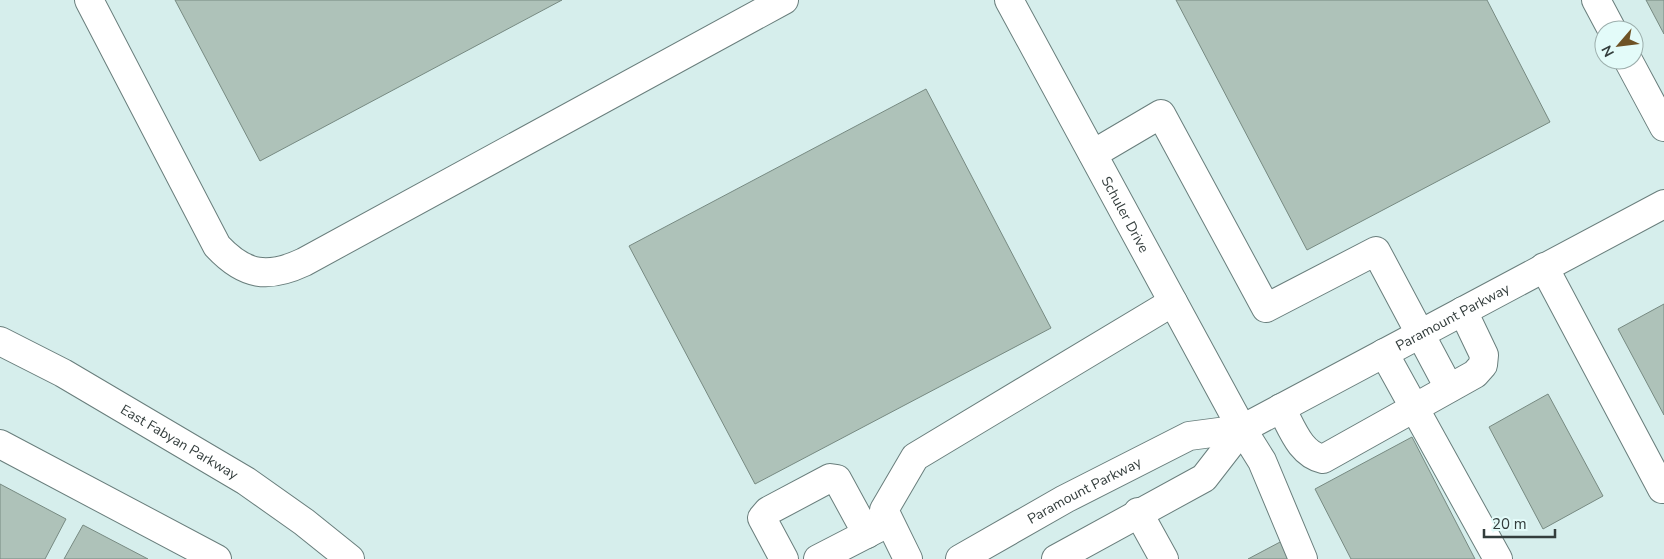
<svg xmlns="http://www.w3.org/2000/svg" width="1664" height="559" viewBox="0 0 1664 559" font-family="'Nunito Sans',sans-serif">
  <rect width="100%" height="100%" fill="#d6eeec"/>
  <path fill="#aec2b9" stroke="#778a82" d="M175 0H562L260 161Z
    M1176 0H1487L1550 122 1307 250Z
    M1646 0H1664V34Z
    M926 89 1051 328 755 484 629 246Z
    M1664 304V415L1618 329Z
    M1548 394 1603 496 1543 529 1489 427Z
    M1412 437 1475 559H1351L1315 489Z
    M0 484 66 519 45 559H0Z
    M83 525 148 559H64Z
    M1282 541 1291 559H1248Z"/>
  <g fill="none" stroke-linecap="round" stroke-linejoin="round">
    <g stroke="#697e7c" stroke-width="30">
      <g id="minor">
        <path d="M89 0 217 246C245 276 268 279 304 262L784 0"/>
        <path id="s1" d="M1009 0 1242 429 1262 461 1303 559"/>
        <path d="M1596 0 1612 30"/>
        <path d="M1628 60 1664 127"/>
        <path d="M1093 154 1161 114 1266 308 1376 251 1449 388"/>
        <path d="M1544 267 1662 489"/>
        <path d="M1384 353 1498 559"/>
        <path d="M1281 408C1292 428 1300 454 1323 459L1475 374 1483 365 1484 355 1463 311"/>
        <path d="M0 444 217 559"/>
        <path d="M1138 512 1164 559"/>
        <path d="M784 559 762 518 768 511 830 478 837 479 867 534"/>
        <path d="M818 559 882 526"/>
        <path d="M908 559 884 510 915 457 1173 302"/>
        <path id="s2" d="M960 559 1065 499 1189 436 1242 429 1664 204"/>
        <path d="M1056 559 1204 478 1242 429"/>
      </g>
    </g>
    <g stroke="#697e7c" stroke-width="30">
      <g id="major">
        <path id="s3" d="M0 341 63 373 246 481 304 522 350 559"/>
      </g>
    </g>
    <use href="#minor" stroke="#fff" stroke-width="28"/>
    <use href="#major" stroke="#fff" stroke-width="28"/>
  </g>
  <g text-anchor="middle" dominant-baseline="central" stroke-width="4" stroke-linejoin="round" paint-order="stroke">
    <g font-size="14" fill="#333d3c" stroke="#e3fbf9">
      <text stroke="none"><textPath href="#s1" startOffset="244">Schuler Drive</textPath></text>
      <text stroke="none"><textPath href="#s2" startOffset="552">Paramount Parkway</textPath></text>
      <text stroke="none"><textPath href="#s3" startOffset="206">East Fabyan Parkway</textPath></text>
      <text stroke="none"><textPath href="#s2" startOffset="142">Paramount Parkway</textPath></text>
    </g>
  </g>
  <g transform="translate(1619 45) rotate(242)"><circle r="24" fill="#e3fbf9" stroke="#9dafad"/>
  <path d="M0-4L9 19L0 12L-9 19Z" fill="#6e5225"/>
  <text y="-8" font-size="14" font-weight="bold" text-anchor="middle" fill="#333d3c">N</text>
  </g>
  <path d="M1484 529v8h71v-8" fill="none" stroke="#333d3c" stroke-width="2.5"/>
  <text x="1492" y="529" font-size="15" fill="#333d3c" stroke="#e3fbf9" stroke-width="4" paint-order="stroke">20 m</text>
</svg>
